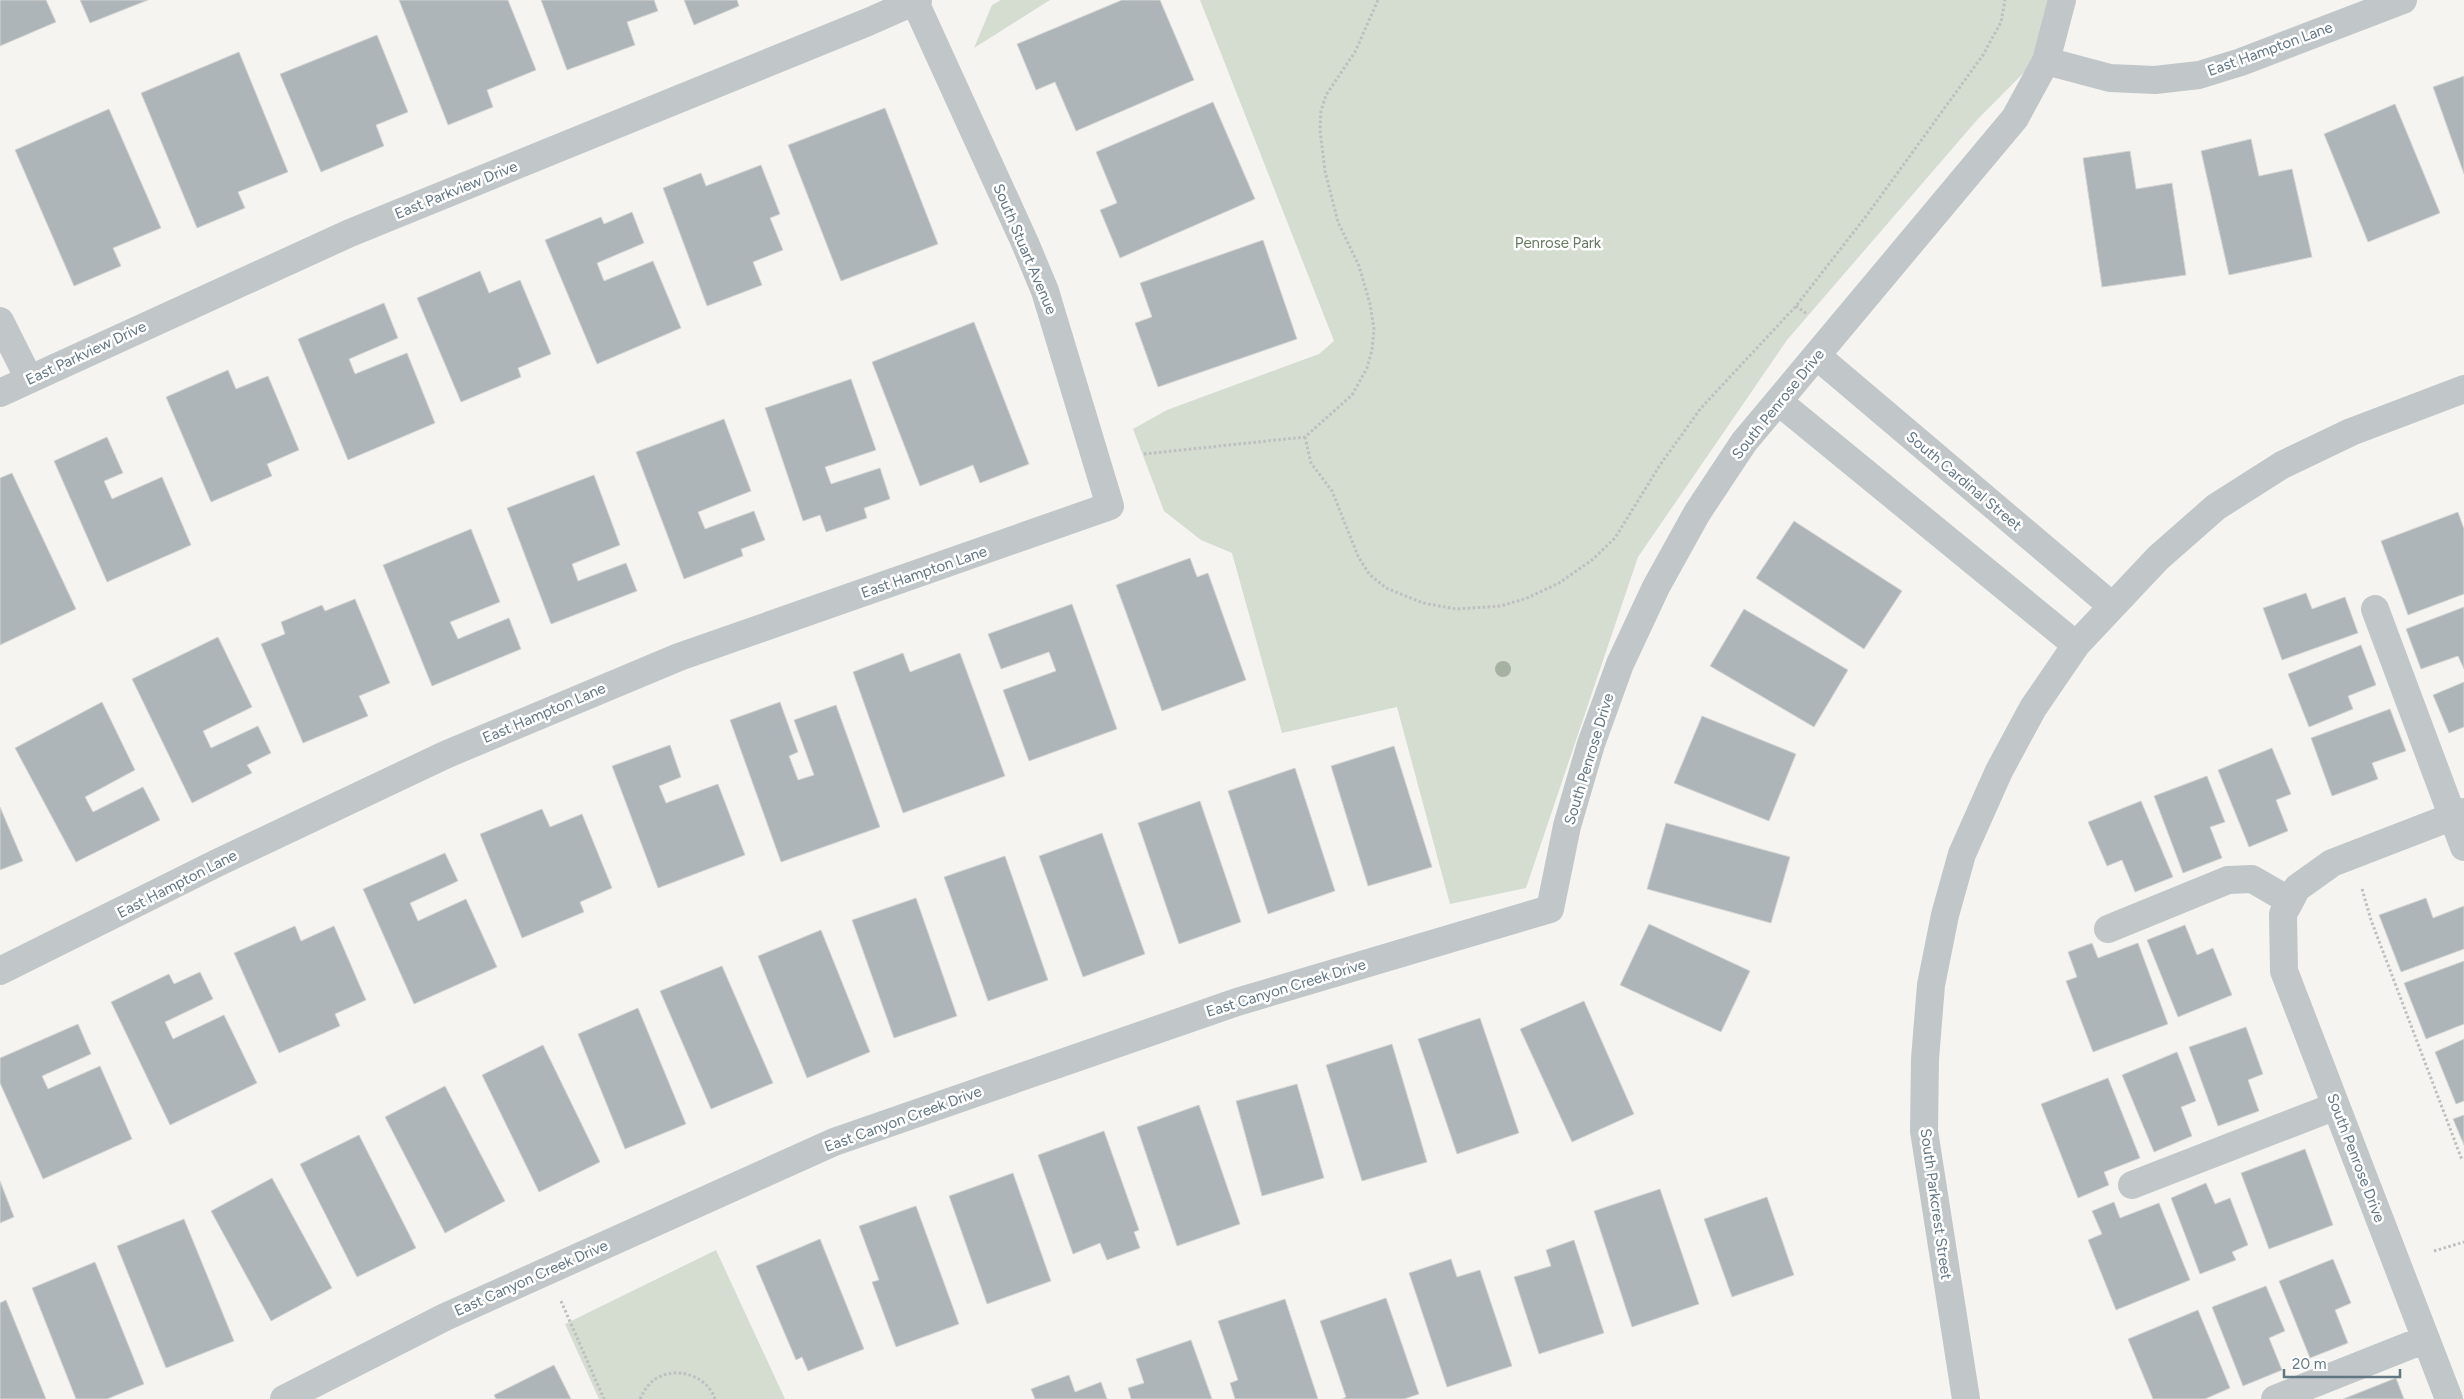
<svg xmlns="http://www.w3.org/2000/svg" width="2464" height="1399" viewBox="0 0 2464 1399" font-family="Figtree,sans-serif">
  <rect width="100%" height="100%" fill="#f5f4f0"/>
  <path fill="#d5dcd0" d="M1001 0H1050L974 48 992 5Z
    M1200 0H2048L2052 44 1977 120 1787 340 1638 557 1526 888 1450 904 1397 707 1282 733 1232 553 1201 540 1164 511 1133 429 1167 410 1319 354 1334 341Z
    M716 1250 785 1399H599L565 1324Z"/>
  <path fill="#adb5b9" stroke="#d5d5d3" d="M0 0H46L56 22 0 46Z
    M80 0H148L90 23Z
    M399 0H508L536 70 487 90 493 107 448 125Z
    M541 0H654L658 11 627 22 635 45 567 70Z
    M684 0H737L739 6 694 25Z
    M1122 0H1160L1194 80 1076 131 1055 82 1036 90 1017 44Z
    M377 35 408 112 376 125 384 146 321 172 280 74Z
    M239 52 288 172 238 192 245 208 197 228 141 93Z
    M2464 76V174L2433 87Z
    M1213 102 1255 199 1120 258 1100 210 1117 203 1096 152Z
    M2395 104 2440 213 2368 242 2324 134Z
    M885 108 938 244 841 281 788 145Z
    M109 109 161 228 113 248 121 266 74 286 15 150Z
    M2251 139 2259 176 2292 169 2312 257 2229 275 2201 151Z
    M2130 151 2136 189 2172 183 2186 275 2102 287 2083 158Z
    M761 165 780 214 770 218 783 250 753 262 762 285 707 306 663 188 701 173 706 186Z
    M632 212 644 243 597 263 604 281 653 261 681 328 597 364 545 240 601 217 604 224Z
    M1263 240 1297 339 1158 387 1135 323 1152 317 1140 283Z
    M480 271 489 293 520 280 551 354 518 368 521 377 461 402 417 298Z
    M384 303 398 338 349 359 355 374 407 353 435 423 348 460 298 339Z
    M974 322 1029 464 980 483 973 465 920 486 872 362Z
    M228 370 236 389 268 376 299 450 267 464 272 476 211 502 166 397Z
    M851 379 876 450 825 467 831 484 880 468 890 499 864 508 867 518 826 532 820 515 803 521 765 408Z
    M724 419 751 491 698 512 705 529 754 511 765 540 741 549 743 556 684 579 636 452Z
    M107 437 123 473 104 481 112 499 162 477 191 545 107 582 54 461Z
    M12 473 76 609 0 645V478Z
    M594 475 620 545 572 564 578 581 626 563 637 591 551 624 507 508Z
    M2458 512 2464 529V594L2408 615 2381 541Z
    M1794 521 1902 591 1864 649 1756 578Z
    M471 529 500 602 450 622 458 639 509 618 521 649 432 686 383 565Z
    M1190 558 1197 577 1208 573 1246 680 1162 711 1116 585Z
    M2306 593 2312 609 2345 597 2358 633 2282 660 2263 608Z
    M355 599 390 683 359 696 368 716 303 743 261 644 285 634 281 622 322 605 325 611Z
    M1072 604 1117 729 1029 761 1003 690 1056 671 1049 652 1001 669 988 634Z
    M2464 607V669L2458 656 2421 669 2406 629Z
    M1744 609 1848 670 1814 727 1710 666Z
    M218 637 252 707 203 731 211 748 258 726 271 753 247 765 252 773 192 803 132 679Z
    M2361 645 2376 685 2348 696 2353 709 2309 727 2288 674Z
    M903 653 910 672 960 653 1005 776 903 813 853 672Z
    M2464 682V727L2449 733 2433 695Z
    M102 702 135 770 85 797 93 812 143 787 160 820 76 862 15 748Z
    M780 702 798 752 789 756 798 780 814 775 794 720 836 705 880 827 781 862 730 720Z
    M2390 709 2406 751 2372 763 2378 779 2332 796 2311 738Z
    M1702 716 1796 754 1769 821 1674 783Z
    M670 745 681 777 659 786 666 803 718 784 745 855 658 888 612 766Z
    M1394 746 1432 867 1368 886 1331 766Z
    M2272 748 2291 794 2276 800 2288 831 2249 847 2218 770Z
    M1295 768 1335 891 1268 914 1228 791Z
    M2207 776 2225 822 2210 827 2222 858 2183 873 2154 796Z
    M1200 801 1241 922 1179 944 1138 823Z
    M2141 801 2173 877 2135 892 2122 860 2107 866 2088 822Z
    M0 807 23 861 0 870Z
    M542 809 550 827 582 814 612 888 580 902 584 912 522 938 480 834Z
    M1666 823 1790 857 1771 923 1647 889Z
    M1102 833 1145 954 1083 977 1039 856Z
    M445 853 458 881 410 903 418 921 466 899 497 967 414 1004 363 889Z
    M1005 856 1048 980 988 1001 944 877Z
    M916 898 957 1016 894 1038 852 920Z
    M2426 898 2433 918 2464 906V949L2401 972 2379 915Z
    M1649 924 1750 971 1721 1032 1620 985Z
    M2185 925 2197 955 2213 948 2232 995 2178 1017 2147 940Z
    M295 926 301 941 334 926 366 1000 335 1014 340 1026 279 1053 234 953Z
    M821 930 870 1052 807 1078 758 956Z
    M2092 943 2098 958 2138 943 2168 1024 2093 1052 2066 981 2077 977 2068 952Z
    M2464 961V1024L2426 1039 2404 983Z
    M722 966 773 1083 711 1109 660 991Z
    M200 972 213 999 165 1022 173 1039 224 1015 257 1083 170 1125 111 1002 169 974 174 984Z
    M1584 1001 1634 1114 1572 1142 1520 1029Z
    M638 1008 686 1124 625 1149 578 1034Z
    M1480 1018 1519 1133 1457 1154 1418 1039Z
    M78 1024 91 1054 42 1076 48 1089 100 1066 132 1139 43 1179 0 1083V1058Z
    M2246 1027 2263 1074 2248 1080 2259 1111 2218 1126 2189 1047Z
    M2464 1039V1101L2456 1104 2435 1052Z
    M1392 1044 1427 1162 1362 1181 1326 1065Z
    M543 1045 600 1162 539 1192 482 1075Z
    M2177 1052 2196 1101 2181 1107 2192 1136 2154 1152 2122 1075Z
    M2108 1078 2140 1158 2104 1172 2109 1185 2078 1198 2041 1104Z
    M1297 1084 1324 1178 1262 1196 1236 1101Z
    M445 1086 505 1201 445 1233 385 1117Z
    M1199 1105 1240 1224 1177 1246 1137 1127Z
    M2464 1115V1145L2453 1119Z
    M1104 1131 1139 1230 1134 1232 1140 1248 1107 1260 1100 1243 1073 1254 1038 1155Z
    M359 1135 416 1248 357 1277 300 1164Z
    M2305 1149 2333 1225 2269 1249 2241 1173Z
    M1013 1173 1051 1281 987 1304 949 1196Z
    M272 1178 332 1288 271 1321 211 1211Z
    M0 1181 14 1217 0 1223Z
    M2206 1183 2215 1204 2230 1198 2248 1245 2232 1252 2236 1260 2200 1274 2171 1198Z
    M1660 1189 1699 1304 1632 1327 1594 1211Z
    M1767 1197 1794 1275 1732 1297 1704 1219Z
    M2114 1202 2120 1218 2159 1203 2190 1280 2116 1310 2088 1240 2102 1234 2092 1211Z
    M916 1206 959 1324 896 1347 872 1282 879 1280 859 1226Z
    M184 1219 234 1341 166 1368 117 1246Z
    M820 1239 864 1349 808 1371 802 1357 796 1360 756 1266Z
    M1574 1240 1604 1333 1539 1354 1514 1277 1551 1266 1546 1250Z
    M1451 1259 1457 1277 1480 1270 1512 1366 1447 1387 1409 1273Z
    M2333 1259 2351 1303 2335 1310 2348 1343 2310 1358 2279 1281Z
    M95 1262 144 1384 107 1399H76L32 1288Z
    M2266 1286 2285 1331 2269 1338 2282 1370 2243 1386 2212 1307Z
    M1386 1298 1419 1394 1404 1399H1342L1346 1397 1320 1321Z
    M1285 1299 1318 1399H1235L1230 1383 1238 1380 1218 1321Z
    M6 1300 46 1399H0V1303Z
    M2198 1310 2230 1388 2205 1399H2153L2128 1339Z
    M1191 1340 1212 1399H1131L1128 1388 1144 1383 1136 1359Z
    M554 1365 571 1399H496L494 1395Z
    M1069 1375 1075 1392 1101 1382 1107 1399H1035L1031 1389Z
    M2396 1378 2404 1399H2343Z"/>
  <g fill="none" stroke-linecap="round" stroke-linejoin="round">
    <path stroke="#bdbfc1" stroke-width="3" stroke-dasharray="2.5 2.5" stroke-linecap="butt" d="M1796 306 1807 314
      M1305 437 1311 463 1332 491 1358 556 1369 574 1386 588 1423 603 1456 609 1501 606 1527 598 1559 583 1592 560 1615 538 1660 465 1701 408 1796 306 1867 215 1983 55 2001 22 2005 0
      M1144 454 1305 437 1352 395 1367 368 1372 350 1374 329 1370 304 1359 266 1338 222 1325 171 1320 130 1321 111 1326 95 1355 52 1378 0
      M2362 889 2371 920 2462 1160
      M2434 1251 2464 1242
      M561 1301 604 1399
      M640 1399C644 1391 648 1383 657 1378 678 1366 707 1376 715 1399"/>
    <path stroke="#c1c6c8" stroke-width="28" d="M2046 61 2110 78 2155 80 2199 75 2241 62 2403 0
      M0 321 29 379
      M1817 356 2112 606
      M0 393 350 233 868 22 918 0
      M1779 402 2076 645
      M2375 609 2464 847
      M2108 929 2228 880 2252 879 2290 901
      M0 971 217 863 445 755 679 657 1110 506 1045 291 1025 243 915 2
      M2132 1185 2336 1106
      M284 1399 445 1317 834 1142 1237 1002 1550 909 1567 826 1591 744 1620 664 1656 587 1697 513 1744 442 2015 118 2046 61 2062 0
      M1966 1399 1924 1131 1925 1059 1931 985 1945 915 1962 854 1999 771 2033 708 2076 645 2158 558 2216 507 2282 465 2351 432 2464 389
      M2275 1399 2426 1339
      M2449 1399 2284 971 2283 914 2297 888 2332 863 2464 812"/>
  </g>
  <circle fill="#a7b1a1" cx="1503" cy="669" r="8"/>
  <g text-anchor="middle" dominant-baseline="central" stroke-width="5" stroke-linejoin="round" paint-order="stroke">
    <g font-size="15" fill="#617683" stroke="#fff">
      <text transform="translate(2270 49) rotate(-20)">East Hampton Lane</text>
      <text transform="translate(456 190) rotate(-22)">East Parkview Drive</text>
      <text transform="translate(1025 249) rotate(67)">South Stuart Avenue</text>
      <text transform="translate(86 353) rotate(-25)">East Parkview Drive</text>
      <text transform="translate(1778 404) rotate(-51)">South Penrose Drive</text>
      <text transform="translate(1964 481) rotate(40)">South Cardinal Street</text>
      <text transform="translate(924 572) rotate(-19)">East Hampton Lane</text>
      <text transform="translate(544 713) rotate(-23)">East Hampton Lane</text>
      <text transform="translate(1589 759) rotate(-73)">South Penrose Drive</text>
      <text transform="translate(177 884) rotate(-27)">East Hampton Lane</text>
      <text transform="translate(1286 988) rotate(-17)">East Canyon Creek Drive</text>
      <text transform="translate(903 1119) rotate(-20)">East Canyon Creek Drive</text>
      <text transform="translate(2356 1158) rotate(69)">South Penrose Drive</text>
      <text transform="translate(1936 1204) rotate(82)">South Parkcrest Street</text>
      <text transform="translate(531 1278) rotate(-24)">East Canyon Creek Drive</text>
    </g>
    <g font-size="15" fill="#677a60" stroke="#fff">
      <text x="1558" y="243">Penrose Park</text>
    </g>
  </g>
  <path d="M2284 1369v8h116v-8" fill="none" stroke="#617683" stroke-width="2.5"/>
  <text x="2292" y="1369" font-size="15" fill="#617683" stroke="#ffffff" stroke-width="4" paint-order="stroke">20 m</text>
</svg>
